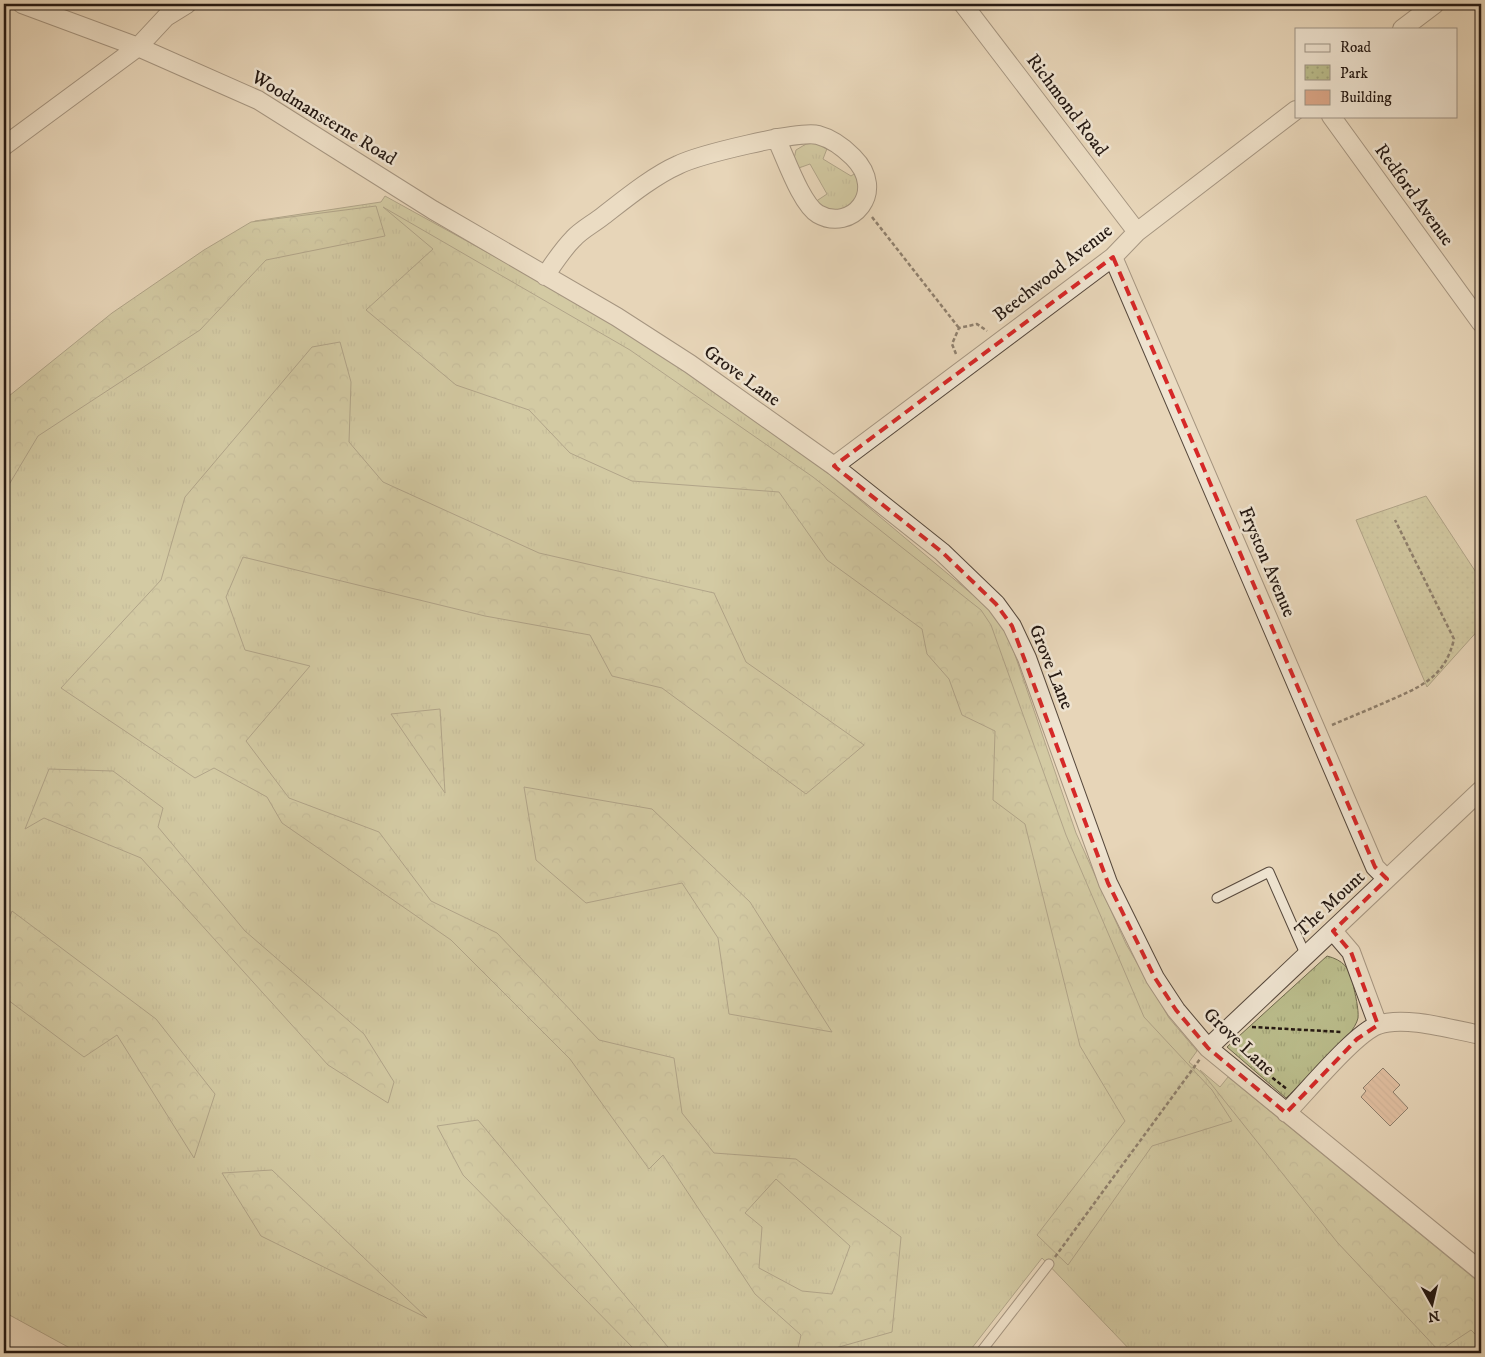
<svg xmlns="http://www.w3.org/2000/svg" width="1485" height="1357" viewBox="0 0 1485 1357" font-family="'IM FELL DW Pica',serif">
  <defs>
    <pattern id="grass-tufts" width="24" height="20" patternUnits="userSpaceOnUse" patternTransform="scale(1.25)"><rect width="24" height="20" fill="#babc8b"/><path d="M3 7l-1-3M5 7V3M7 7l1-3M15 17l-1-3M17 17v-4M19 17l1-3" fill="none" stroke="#a0a177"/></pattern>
    <pattern id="forest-crowns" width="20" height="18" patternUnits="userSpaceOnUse" patternTransform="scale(1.25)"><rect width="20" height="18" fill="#babc8b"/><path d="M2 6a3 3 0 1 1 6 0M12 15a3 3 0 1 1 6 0" fill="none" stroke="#a0a177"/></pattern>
    <pattern id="park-dots" width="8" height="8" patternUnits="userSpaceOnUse" patternTransform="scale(1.25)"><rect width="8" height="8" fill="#babc8b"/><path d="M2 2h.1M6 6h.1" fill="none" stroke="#a0a177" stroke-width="1.8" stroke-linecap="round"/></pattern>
    <pattern id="building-back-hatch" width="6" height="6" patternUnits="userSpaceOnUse" patternTransform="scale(1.25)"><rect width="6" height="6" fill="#dba788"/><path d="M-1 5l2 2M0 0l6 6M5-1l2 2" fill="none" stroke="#bc8f74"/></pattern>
  </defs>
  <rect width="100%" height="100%" fill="#e7d5b8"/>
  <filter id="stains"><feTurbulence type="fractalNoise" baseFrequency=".004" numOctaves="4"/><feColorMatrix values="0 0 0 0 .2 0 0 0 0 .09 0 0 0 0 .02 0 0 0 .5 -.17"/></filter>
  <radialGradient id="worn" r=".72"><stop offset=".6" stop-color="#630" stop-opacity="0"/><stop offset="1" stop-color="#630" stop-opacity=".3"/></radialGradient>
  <path fill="url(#grass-tufts)" stroke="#706a4f" d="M819 142 828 146 823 159 851 176 857 172C869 204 842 221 815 202L827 194 810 164 796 169 793 163 796 150 806 144Z
    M385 196 641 337 829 474 998 616 1014 652 1076 833 1126 944 1169 1018 1197 1051 1189 1062 1481 1315V1353H1133L1042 1258 968 1353H79L4 1312V404L140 296 255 221 381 202Z
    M1327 956C1343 960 1350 968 1353 984 1355 994 1359 1009 1358 1018 1354 1038 1302 1082 1286 1098L1227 1047Z"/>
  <path fill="url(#forest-crowns)" stroke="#706a4f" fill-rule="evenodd" d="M376 206 385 236 266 260 200 330 38 436 4 493V400L112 313 204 250 251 222Z
    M383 207 630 350 813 477 981 610 991 625 1066 835 1144 1017 1212 1090 1232 1121 1152 1146 1068 1265 1037 1235 1125 1121 1080 1046 1025 824 993 800 995 731 962 715 949 679 927 654 922 629 827 560 779 492 632 481 570 453 529 410 456 385 366 310 433 249Z
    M340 342 351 382 349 442 383 482 539 553 714 593 746 662 864 745 806 794 662 688 612 676 590 635 485 616 243 557 226 597 245 650 310 666 246 741 289 798 379 832 431 901 497 933 599 1040 674 1058 682 1113 714 1153 796 1159 901 1237 892 1332 825 1351 824 1353H797L801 1335 755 1294 663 1155 649 1169 570 1059 451 940 282 823 267 797 214 768 195 778 61 688 161 580 185 497 312 347ZM776 1179 850 1246 832 1294 802 1291 759 1268 762 1227 745 1213Z
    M440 709 445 793 391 714Z
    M49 769 113 771 163 808 158 827 245 931 364 1034 394 1082 388 1103 328 1065 141 858 44 818 25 829Z
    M524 787 652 809 750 902 832 1032 729 1014 718 938 682 883 586 903 536 860Z
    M12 911 156 1019 215 1094 194 1158 117 1035 84 1057 4 997V934Z
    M1200 1070 1220 1087 1228 1077 1481 1284V1340L1471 1330 1439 1351 1337 1242Z
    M478 1120 673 1353H638L463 1175 437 1126Z
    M272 1170 427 1318 261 1236 222 1173Z"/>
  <path fill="url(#park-dots)" stroke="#706a4f" d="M1426 496 1481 580V627L1427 687 1356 520Z"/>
  <path fill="url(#building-back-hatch)" stroke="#251913" d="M1383 1068 1400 1085 1393 1092 1408 1108 1390 1126 1361 1097 1366 1091 1363 1088Z"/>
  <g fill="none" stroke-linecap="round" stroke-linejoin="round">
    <g stroke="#56483c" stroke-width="11">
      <path id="lane" d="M1217 898 1269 872 1306 956
        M980 1353 1049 1264"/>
    </g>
    <g stroke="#56483c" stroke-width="20">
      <path id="street" d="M22 4 138 47 258 100 433 210 617 317 690 364 834 466 942 552 996 604 1012 626 1027 658 1108 883 1155 978 1176 1010 1208 1048 1481 1271
        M963 4 1137 232
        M1402 29 1435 4
        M1331 116 1481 323
        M4 146 138 47 166 17 187 4
        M1113 257 1375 867 1387 879
        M545 276C554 263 562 250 573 239 581 230 593 224 603 216 625 199 653 176 678 165 698 155 799 130 818 135 833 139 843 147 853 157 888 192 851 233 818 214 801 204 785 156 776 138
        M834 466 1113 257 1137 232 1296 110
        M1333 931 1351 952 1378 1025
        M1208 1048 1481 790
        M1286 1113C1306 1093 1355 1033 1378 1025 1404 1015 1454 1030 1481 1035"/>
    </g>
    <path stroke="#251913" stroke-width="2.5" stroke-dasharray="4 2.5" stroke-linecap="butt" d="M872 217 959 328
      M956 354 952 344 959 328 977 324 987 331
      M1332 725C1350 717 1368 710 1386 702 1420 687 1445 678 1454 639L1395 520
      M1252 1027 1342 1032
      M1262 1070 1287 1089
      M1055 1257 1200 1059"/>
    <use href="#lane" stroke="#efe4d1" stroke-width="9"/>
    <use href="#street" stroke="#efe4d1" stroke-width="18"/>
  </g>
  <path d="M0 0H1485V1357H0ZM1113 257 1375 867 1387 879 1333 931 1351 952 1378 1025 1357 1039 1286 1113 1208 1048 1176 1010 1155 978 1108 883 1012 626 996 604 942 552 834 466Z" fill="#e7d5b8" fill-opacity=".55" fill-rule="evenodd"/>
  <path fill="none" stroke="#d62828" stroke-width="4" stroke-dasharray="10 6" stroke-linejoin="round" d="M1113 257 1375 867 1387 879 1333 931 1351 952 1378 1025 1357 1039 1286 1113 1208 1048 1176 1010 1155 978 1108 883 1012 626 996 604 942 552 834 466Z"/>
  <g text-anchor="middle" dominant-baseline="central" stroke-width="5" stroke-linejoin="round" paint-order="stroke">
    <g font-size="19" fill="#251913" stroke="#efe4d1">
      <text transform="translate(1067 105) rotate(53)">Richmond Road</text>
      <text transform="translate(324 118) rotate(31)">Woodmansterne Road</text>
      <text transform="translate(1414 195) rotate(54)">Redford Avenue</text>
      <text transform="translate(1053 273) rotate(-38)">Beechwood Avenue</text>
      <text transform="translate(742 376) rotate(36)">Grove Lane</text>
      <text transform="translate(1267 562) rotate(67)">Fryston Avenue</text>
      <text transform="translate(1051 667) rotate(68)">Grove Lane</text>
      <text transform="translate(1330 904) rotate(-43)">The Mount</text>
      <text transform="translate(1239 1042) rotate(43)">Grove Lane</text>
    </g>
  </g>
  <rect width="1485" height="1357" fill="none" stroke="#e7d5b8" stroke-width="20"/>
  <rect x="5" y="5" width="1475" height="1347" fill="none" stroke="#251913" stroke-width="2.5"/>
  <rect x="10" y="10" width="1465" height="1337" fill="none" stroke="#251913"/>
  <rect x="1295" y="28" width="162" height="90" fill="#efe4d1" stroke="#9e9385"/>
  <rect x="1305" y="44" width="25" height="8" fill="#efe4d1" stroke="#9e9385"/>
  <text x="1340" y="52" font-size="15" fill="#251913">Road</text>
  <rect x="1305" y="65" width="25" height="15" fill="url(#park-dots)" stroke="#9e9385"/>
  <text x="1340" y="78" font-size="15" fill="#251913">Park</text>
  <rect x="1305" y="90" width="25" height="15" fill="#dba788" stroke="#9e9385"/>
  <text x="1340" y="102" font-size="15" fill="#251913">Building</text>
  <g transform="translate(1432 1304) rotate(172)" stroke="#efe4d1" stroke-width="4" paint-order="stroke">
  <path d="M0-4L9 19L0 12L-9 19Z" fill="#251913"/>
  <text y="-8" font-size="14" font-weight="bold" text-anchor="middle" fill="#251913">N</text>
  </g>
  <rect width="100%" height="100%" filter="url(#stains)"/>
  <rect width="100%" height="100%" fill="url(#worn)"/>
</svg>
